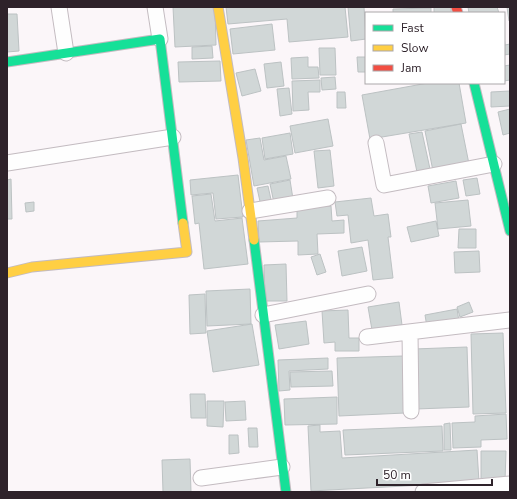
<svg xmlns="http://www.w3.org/2000/svg" width="517" height="499" viewBox="0 0 517 499" font-family="'Nunito Sans',sans-serif">
  <rect width="100%" height="100%" fill="#fbf6f9"/>
  <path fill="#d1d7d7" stroke="#bcc2c3" d="M173 7H215L216 45 175 47Z
    M226 7H345L348 37 289 42 287 19 228 24Z
    M348 7H364L366 39 351 41Z
    M434 7H451V13H434Z
    M468 7H497L499 13H469Z
    M507 7H510V21H509Z
    M431 8V13H393V9Z
    M7 14H17L19 51 7 52Z
    M272 24 275 50 233 54 230 29Z
    M504 36 505 45 510 44V54L504 55Z
    M212 46 213 58 192 59V47Z
    M319 48H335L336 75H320Z
    M308 57V67H318L319 78 292 79 291 58Z
    M357 57H366V72H358Z
    M220 61 221 81 179 82 178 62Z
    M281 62 284 86 267 88 264 64Z
    M510 65V80L504 81V66Z
    M255 69 261 91 242 96 236 73Z
    M335 77 336 89 322 90 321 78Z
    M320 80V92H308L309 110 293 111 292 81Z
    M428 83H459L466 123 370 139 362 95Z
    M289 88 292 114 280 116 277 89Z
    M510 91V106L491 107V92Z
    M337 92H345L346 108H337Z
    M510 109V133L503 135 498 112Z
    M328 119 333 146 295 153 290 126Z
    M461 124 469 164 433 171 425 131Z
    M422 132 430 169 417 172 409 134Z
    M290 133 293 154 265 159 262 138Z
    M260 138 264 160 286 156 291 179 254 186 246 140Z
    M330 150 334 186 318 188 314 151Z
    M238 175 243 217 216 219 213 193 191 195 190 180Z
    M477 178 480 194 466 196 463 180Z
    M11 179 12 219H7V180Z
    M290 180 293 199 274 203 270 184Z
    M456 181 459 198 431 203 428 186Z
    M268 186 272 204 261 206 257 188Z
    M211 194 215 221 242 218 248 264 204 269 199 223 195 224 192 196Z
    M371 198 374 216 388 214 391 237H388L393 278 373 280 368 240 351 243 348 215 337 216 335 202Z
    M468 200 471 226 438 229 435 203Z
    M34 202V211L26 212 25 203Z
    M331 206 332 221 344 220V233L317 234 318 254 298 255V241L259 242 258 221 297 218V207Z
    M436 221 439 236 411 242 407 227Z
    M459 229H476V248H458Z
    M362 247 367 271 342 276 338 251Z
    M479 251 480 272 455 273 454 252Z
    M320 254 326 272 317 275 311 257Z
    M286 264 287 301H265L264 265Z
    M250 289 251 324 207 326 206 291Z
    M205 294 206 333 190 334 189 295Z
    M399 302 402 325 372 330 368 307Z
    M469 302 473 312 460 317 457 307Z
    M457 309 459 321 427 327 425 315Z
    M348 310 349 338H359V351H335V342L324 343 322 311Z
    M306 321 309 344 279 349 275 325Z
    M252 324 259 365 213 372 207 331Z
    M503 333 506 413 473 414 471 334Z
    M467 347 469 407 416 409 414 349Z
    M403 356 405 413 339 416 337 358Z
    M328 358V369L289 371 290 390 279 391 278 360Z
    M332 371 333 386 291 387 290 372Z
    M190 394H205L206 418H191Z
    M337 397V424L285 425 284 399Z
    M207 401H224L223 427 207 426Z
    M245 401 246 420 226 421 225 402Z
    M506 414 507 439 481 440V447L453 448 452 423 475 422V416Z
    M450 423 451 450H444V424Z
    M320 425V432L340 431 342 458 477 450 479 482 311 491 308 426Z
    M442 426 443 451 345 455 343 430Z
    M248 428H257L258 447H249Z
    M229 435H238L239 453 229 454Z
    M481 451H506L505 481 481 480Z
    M190 459 191 492H163L162 460Z"/>
  <g fill="none" stroke-linecap="round" stroke-linejoin="round">
    <g stroke="#c3bbc0" stroke-width="17">
      <path id="street" d="M59 7 66 53
        M155 7 160 39
        M376 143 384 185 494 164
        M7 163 173 137
        M250 211 328 198
        M263 315 368 294
        M410 332 411 411
        M367 337 510 320
        M201 478 282 467
        M423 492 510 484"/>
    </g>
    <g stroke="#c3bbc0" stroke-width="11">
      <path id="fast" d="M7 62 160 39 183 223
        M474 83 510 231
        M254 240 286 492"/>
    </g>
    <g stroke="#c3bbc0" stroke-width="11">
      <path id="slow" d="M218 7 243 158 254 240
        M7 273 32 267 187 252 183 223"/>
    </g>
    <g stroke="#c3bbc0" stroke-width="11">
      <path id="jam" d="M456 7 458 13"/>
    </g>
    <use href="#street" stroke="#fefefe" stroke-width="15"/>
    <use href="#fast" stroke="#16e098" stroke-width="9"/>
    <use href="#slow" stroke="#ffcf43" stroke-width="9"/>
    <use href="#jam" stroke="#f24e42" stroke-width="9"/>
  </g>
  <rect width="517" height="499" fill="none" stroke="#2e222a" stroke-width="16"/>
  <rect x="365" y="12" width="140" height="72" fill="#ffffff" stroke="#aba7aa"/>
  <rect x="373" y="25" width="20" height="6" fill="#16e098" stroke="#aba7aa"/>
  <text x="401" y="32" font-size="12" fill="#2e222a">Fast</text>
  <rect x="373" y="45" width="20" height="6" fill="#ffcf43" stroke="#aba7aa"/>
  <text x="401" y="52" font-size="12" fill="#2e222a">Slow</text>
  <rect x="373" y="65" width="20" height="6" fill="#f24e42" stroke="#aba7aa"/>
  <text x="401" y="72" font-size="12" fill="#2e222a">Jam</text>
  <path d="M377 479v6h115v-6" fill="none" stroke="#2e222a" stroke-width="2"/>
  <text x="383" y="479" font-size="12" fill="#2e222a" stroke="#ffffff" stroke-width="3" paint-order="stroke">50 m</text>
</svg>
